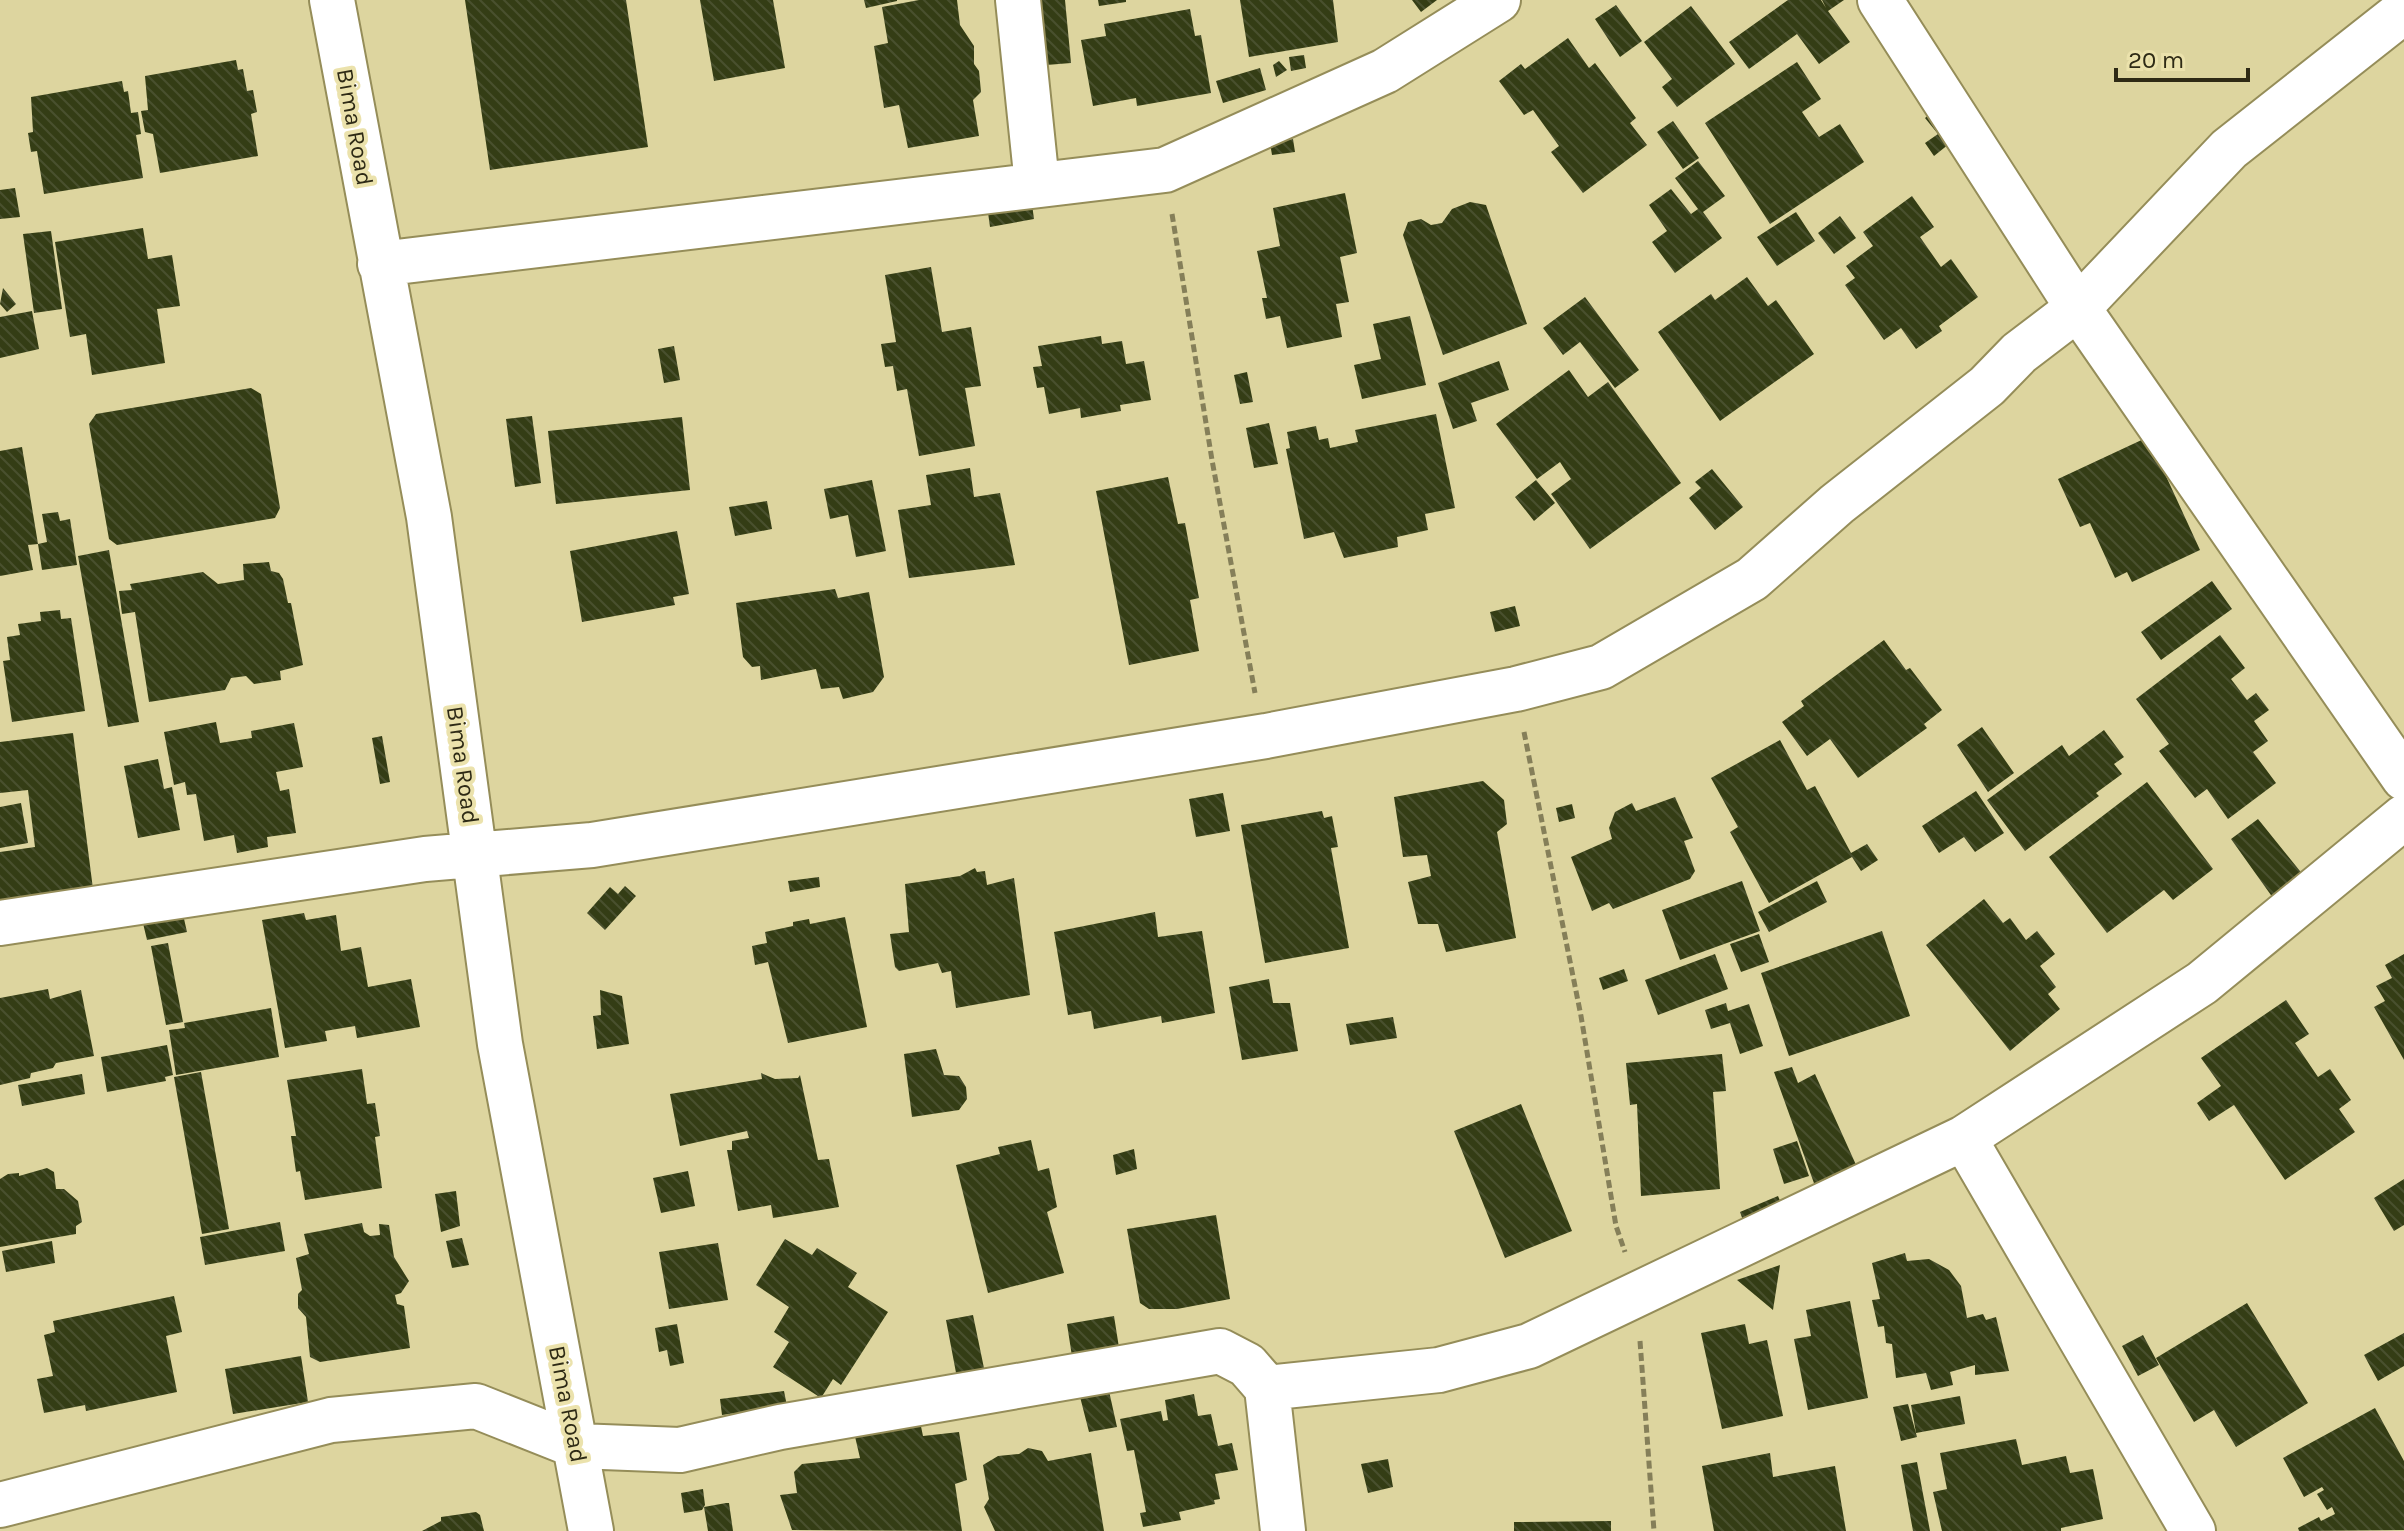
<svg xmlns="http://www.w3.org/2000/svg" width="2404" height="1531" viewBox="0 0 2404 1531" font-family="Karla,sans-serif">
  <defs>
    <pattern id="building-back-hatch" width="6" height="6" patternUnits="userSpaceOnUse" patternTransform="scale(2)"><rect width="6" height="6" fill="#343d15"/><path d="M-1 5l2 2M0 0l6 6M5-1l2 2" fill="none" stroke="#49502e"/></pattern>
  </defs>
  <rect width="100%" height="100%" fill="#ddd59f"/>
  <path fill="url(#building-back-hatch)" d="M465 0H626L648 147 490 170Z
    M700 0H773L785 68 714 81Z
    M864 0H897V1L866 8Z
    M919 0H957L960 25 974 46V64L979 71 981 92 973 100 979 136 908 148 899 105 884 108 874 46 888 43 882 7Z
    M1028 0H1065L1071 63 1034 66Z
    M1098 0H1126V2L1099 6Z
    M1240 0H1333L1338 42 1249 57Z
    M1412 0H1437L1421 12Z
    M1788 0H1821L1826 8 1822 0H1844L1828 11 1850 42 1819 64 1797 34 1749 69 1729 42Z
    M1616 5 1642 41 1620 57 1595 19Z
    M1691 6 1735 64 1677 107 1662 87 1672 79 1644 42Z
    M1190 9 1195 36 1201 35 1211 93 1137 106 1136 98 1093 106 1081 40 1106 36 1104 24Z
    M1568 38 1589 68 1595 63 1636 118 1630 123 1647 145 1583 193 1551 152 1559 146 1533 110 1524 115 1499 81 1521 64 1525 69Z
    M1304 55 1306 68 1291 71 1289 57Z
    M236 60 238 70 243 69 247 91 253 90 257 112 251 114 258 156 160 173 153 134 145 132 141 111 148 110 145 76Z
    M1279 61 1287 70 1276 77 1273 65Z
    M1797 62 1821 99 1802 112 1819 137 1840 124 1864 162 1770 224 1705 123Z
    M1260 68 1266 90 1223 103 1216 81Z
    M122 81 124 92 128 91 131 113 138 112 141 134 136 135 143 178 44 194 37 151 31 152 28 133 33 132 31 97Z
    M1937 108 1959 136 1934 156 1925 143 1938 134 1925 118Z
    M1673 121 1699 158 1683 169 1657 132Z
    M1293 139 1295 152 1272 155 1270 143Z
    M1698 161 1725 196 1703 212 1722 238 1675 273 1652 242 1667 231 1649 205 1671 189 1691 214 1698 209 1675 178Z
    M15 188 20 217 0 219V190Z
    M1030 190 1034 219 990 227 986 198Z
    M1345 193 1357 253 1340 257 1349 302 1336 304 1342 337 1287 348 1280 316 1266 319 1262 298H1267L1257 251 1280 246 1273 208Z
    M1912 196 1934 227 1920 237 1941 267 1951 259 1978 297 1939 326 1942 331 1916 349 1901 328 1884 340 1845 285 1855 278 1846 266 1873 246 1863 232Z
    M1470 202 1486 205 1527 324 1443 355 1403 235 1408 222 1421 219 1431 225 1442 223 1452 209Z
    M1796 212 1815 241 1777 266 1757 237Z
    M1840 216 1856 238 1834 254 1818 233Z
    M143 228 148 259 172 255 180 306 157 309 165 363 92 375 86 334 70 337 55 242Z
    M51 231 62 309 34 313 23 234Z
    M931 267 942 332 971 327 981 386 965 388 975 446 919 456 907 389 897 391 893 366 885 367 881 344 896 342 885 275Z
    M1747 277 1768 306 1776 300 1814 354 1720 421 1658 332 1711 294 1715 300Z
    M3 288 16 304 7 312 0 304Z
    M1585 297 1639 370 1615 388 1580 342 1563 355 1543 328Z
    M32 311 39 349 0 358V317Z
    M1410 316 1426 385 1362 399 1354 365 1381 359 1373 324Z
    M1101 336 1102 344 1122 341 1126 364 1144 361 1151 400 1120 405 1121 411 1081 418 1080 408 1049 414 1044 387 1037 388 1033 367 1042 366 1038 346Z
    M674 346 680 380 664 383 658 349Z
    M1499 361 1509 390 1471 403 1477 421 1453 429 1438 383Z
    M1569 370 1588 397 1608 382 1681 483 1590 549 1551 494 1571 479 1560 462 1537 479 1496 424Z
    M1247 372 1253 402 1240 404 1234 375Z
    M251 388 261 394 280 508 275 518 117 545 109 539 89 424 96 414Z
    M1436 414 1455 508 1425 514 1428 530 1397 537 1398 547 1344 558 1334 532 1304 539 1286 449 1290 448 1287 432 1316 426 1319 440 1328 438 1330 448 1358 442 1355 430Z
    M532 416 541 483 515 487 506 419Z
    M682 417 690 490 556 504 548 431Z
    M1269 423 1278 464 1254 468 1246 428Z
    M2148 437 2200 550 2132 582 2127 572 2115 578 2090 523 2080 527 2058 479Z
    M22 447 38 544 28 545 33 570 0 576V451Z
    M970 468 974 497 1000 493 1015 565 909 578 898 510 931 505 926 475Z
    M1712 469 1743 507 1715 530 1689 498 1701 488 1695 482Z
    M1168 477 1178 524 1185 523 1199 598 1190 600 1199 651 1129 665 1096 491Z
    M872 480 886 551 856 557 848 515 830 519 824 489Z
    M1536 480 1555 503 1534 521 1515 497Z
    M767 501 772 529 735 536 729 507Z
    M58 512 60 521 70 519 77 565 42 570 38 544 47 542 42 514Z
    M677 531 689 594 673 597 675 605 582 622 570 551Z
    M109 550 139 722 108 727 78 556Z
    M269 562 271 571 279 573 283 579 288 603H291L303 665 280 671 281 680 254 684 246 676 231 678 225 690 149 702 135 612 122 614 119 591 132 590 130 584 203 572 218 584 244 580 243 564Z
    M2212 581 2232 609 2161 660 2141 632Z
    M835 589 838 598 869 592 884 677 873 692 843 699 839 687 821 689 816 669 761 680 760 666 752 667 743 657 736 603Z
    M1515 606 1520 626 1495 632 1490 612Z
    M60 610 61 619 71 618 85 711 12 722 3 661 10 660 7 637 20 635 18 624 41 621 40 612Z
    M2220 635 2245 668 2231 679 2247 700 2256 693 2269 710 2254 721 2268 741 2253 752 2276 783 2228 819 2207 789 2195 798 2159 751 2169 744 2136 699Z
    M1884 640 1906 670 1910 668 1942 710 1924 724 1927 728 1858 778 1830 739 1807 756 1782 722 1804 706 1801 701Z
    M216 722 220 743 252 738 251 731 294 723 303 767 276 772 280 791 289 789 296 833 267 837 268 847 237 853 234 835 204 841 196 794 187 795 185 782 174 785 164 732Z
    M1982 727 2014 773 1988 792 1957 745Z
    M2104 730 2124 757 2114 764 2122 774 2096 793 2099 796 2025 851 1987 800 2062 745 2069 756Z
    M73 733 93 889 0 901V852L35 847 28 790 0 793V742Z
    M382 736 390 782 380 784 372 738Z
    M1780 740 1807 790 1815 786 1851 853 1867 844 1878 860 1861 871 1852 857 1769 903 1730 832 1738 827 1711 778Z
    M158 759 164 789 172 787 180 830 138 838 124 766Z
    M1483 781 1504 800 1507 824 1497 832 1516 938 1446 952 1438 924H1418L1408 882 1431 876 1427 855 1403 857 1394 797Z
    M2147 782 2213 869 2173 900 2164 890 2107 933 2049 857Z
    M1976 791 2004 833 1975 852 1964 837 1939 853 1922 826Z
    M1223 793 1230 831 1196 837 1189 799Z
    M1675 797 1693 838 1684 841 1695 871 1690 879 1613 909 1609 903 1592 911 1571 857 1612 839 1609 828 1615 812 1632 803 1636 811Z
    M21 803 28 843 0 848V807Z
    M1572 804 1575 818 1559 822 1556 808Z
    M1322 811 1324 818 1332 816 1338 847 1331 848 1349 948 1265 963 1241 825Z
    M2258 819 2304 876 2273 898 2231 839Z
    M975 868 977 872 985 871 987 885 1014 878 1030 995 956 1008 951 971 942 973 938 963 899 971 895 967 890 934 909 932 905 884 960 876Z
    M819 877 820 887 790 892 788 881Z
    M1742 881 1760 931 1680 960 1662 910Z
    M1817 881 1827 902 1769 932 1758 912Z
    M625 886 636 896 605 930 587 913 610 887 618 894Z
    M1984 899 2003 923 2010 918 2026 940 2037 931 2055 954 2040 966 2056 987 2048 994 2060 1009 2010 1051 1926 945Z
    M182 910 187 932 147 940 142 919Z
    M1155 912 1158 937 1202 931 1215 1013 1162 1023 1161 1016 1094 1029 1091 1011 1068 1015 1054 932Z
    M304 913 306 920 336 915 341 951 361 947 368 987 411 979 420 1027 357 1038 355 1026 325 1031 327 1041 285 1048 262 920Z
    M845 917 867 1027 788 1043 768 962 755 965 752 946 767 943 765 932 793 926V922L809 919 810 924Z
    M1882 931 1910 1016 1789 1056 1761 973Z
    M1759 934 1769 962 1741 972 1730 944Z
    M168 943 183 1022 166 1025 151 946Z
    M1715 954 1728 989 1658 1015 1645 980Z
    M2404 954V1060L2374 1007 2385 1001 2376 986 2392 978 2385 965Z
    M1624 969 1628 981 1603 990 1599 978Z
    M1269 979 1273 1003H1290L1298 1051 1242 1060 1229 987Z
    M48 989 50 999 81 990 94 1056 56 1063 53 1068 31 1073 30 1078 0 1085V998Z
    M600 990 622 996 629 1044 597 1049 593 1016 601 1015Z
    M2286 1000 2309 1034 2295 1043 2318 1077 2330 1069 2351 1100 2339 1109 2355 1132 2285 1180 2234 1105 2209 1121 2197 1103 2221 1086 2201 1058Z
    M1726 1003 1728 1011 1749 1004 1763 1046 1740 1054 1730 1023 1711 1029 1705 1010Z
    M271 1008 279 1057 176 1075 169 1030 185 1028 184 1023Z
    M1393 1017 1397 1038 1350 1045 1346 1024Z
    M167 1045 173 1075 165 1077 166 1081 107 1092 101 1057Z
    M936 1049 944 1075 959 1076 966 1087 967 1099 959 1110 912 1117 904 1054Z
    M1722 1054 1726 1091 1713 1092 1720 1189 1641 1196 1637 1104 1630 1105 1626 1063Z
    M1792 1067 1798 1083 1815 1074 1857 1167 1815 1186 1774 1072Z
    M362 1069 367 1104 375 1103 380 1136 375 1137 382 1188 305 1200 300 1171 296 1172 291 1136H296L287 1080Z
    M201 1072 229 1229 202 1234 174 1077Z
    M761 1073 775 1079 798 1078 800 1075 818 1160 829 1159 839 1207 773 1218 771 1205 738 1211 727 1150H732V1141L749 1138 747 1131 680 1146 670 1094 762 1079Z
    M82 1074 85 1094 22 1106 18 1085Z
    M1521 1104 1572 1231 1505 1258 1454 1131Z
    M1031 1140 1038 1171 1049 1168 1057 1207 1047 1212 1064 1273 988 1293 956 1165 1000 1154 998 1147Z
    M1797 1141 1809 1176 1784 1184 1773 1149Z
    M1134 1149 1137 1169 1116 1175 1113 1155Z
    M47 1168 54 1172 56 1189H64L78 1201 82 1222 76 1226V1234L0 1247V1179L8 1174 19 1173V1176Z
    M688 1171 695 1206 661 1213 653 1178Z
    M2404 1179V1225L2394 1231 2374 1198Z
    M456 1191 460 1226 441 1232 435 1194Z
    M1778 1196 1784 1210 1745 1226 1740 1212Z
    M1216 1215 1230 1299 1177 1309H1149L1140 1303 1127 1229Z
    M280 1222 285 1251 205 1265 200 1237Z
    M362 1223 364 1232 370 1236 380 1235 379 1224 389 1225 394 1257 409 1281 401 1293 395 1295 397 1304 404 1306 410 1348 320 1362 310 1357 306 1317 298 1308V1294L302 1290 296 1258 309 1254 304 1234Z
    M462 1238 469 1265 452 1268 446 1241Z
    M785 1239 812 1255 817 1248 857 1273 848 1287 888 1312 841 1385 833 1379 821 1398 773 1367 789 1342 774 1332 789 1307 756 1285Z
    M52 1241 55 1263 6 1272 2 1251Z
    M718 1243 728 1300 669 1309 659 1252Z
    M1905 1253 1907 1261 1929 1259 1949 1270 1961 1286 1967 1318 1983 1314 1986 1320 1996 1317 2009 1371 1975 1375V1365L1950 1372 1953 1385 1931 1390 1926 1373 1896 1378 1892 1344 1886 1343 1884 1326 1878 1327 1872 1300 1880 1299 1872 1263Z
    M1780 1265 1773 1310 1737 1280Z
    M174 1296 182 1332 166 1336 177 1392 86 1411 85 1405 44 1413 37 1379 53 1376 44 1335 55 1332 53 1321Z
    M1850 1301 1868 1398 1808 1410 1794 1339 1811 1336 1806 1310Z
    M2247 1303 2308 1403 2236 1447 2214 1410 2194 1422 2156 1358Z
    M973 1315 985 1373 957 1378 946 1320Z
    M1114 1316 1120 1354 1073 1363 1067 1324Z
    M677 1324 684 1363 670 1366 667 1350 659 1352 655 1328Z
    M1745 1324 1749 1344 1767 1340 1783 1416 1722 1429 1701 1333Z
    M2404 1333V1366L2378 1381 2364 1355Z
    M2143 1335 2159 1365 2138 1376 2122 1346Z
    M301 1356 308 1402 233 1414 225 1369Z
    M1107 1382 1117 1427 1089 1432 1077 1385Z
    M784 1391 787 1406 722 1415 720 1399Z
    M1194 1394 1198 1416 1211 1414 1218 1446 1232 1443 1238 1470 1215 1474 1220 1499 1214 1500 1215 1504 1179 1512 1181 1520 1143 1527 1140 1513 1146 1512 1134 1450 1127 1451 1120 1419 1161 1411 1163 1421 1168 1420 1165 1400Z
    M1960 1396 1965 1424 1916 1433 1911 1405Z
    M1908 1404 1917 1437 1901 1441 1893 1407Z
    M2375 1408 2404 1461V1530L2299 1531 2298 1528 2319 1517 2321 1521 2335 1514 2332 1507 2327 1510 2317 1494 2324 1490 2322 1487 2304 1497 2283 1458Z
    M918 1412 923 1436 959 1432 967 1480 955 1484 962 1531 792 1530 780 1495 797 1493 794 1472 802 1464 860 1458 853 1428Z
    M2016 1439 2022 1465 2066 1456 2070 1473 2093 1469 2103 1519 2061 1528V1531H1942L1933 1492 1947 1489 1940 1453Z
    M1028 1448 1042 1451 1048 1461 1091 1453 1104 1531H995L984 1507 989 1499 983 1465 998 1456 1019 1454Z
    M1770 1453 1773 1477 1835 1466 1846 1531H1714L1702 1466Z
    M1388 1459 1393 1487 1368 1493 1361 1464Z
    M1917 1462 1930 1531H1913L1901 1465Z
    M703 1489 705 1505 702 1510 684 1513 681 1493Z
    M726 1503H729L733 1531H708L704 1507Z
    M476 1512 480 1515 484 1531H422L441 1521V1517Z
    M1611 1521V1531H1514V1522Z"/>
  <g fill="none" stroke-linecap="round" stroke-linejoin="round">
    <g stroke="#958d59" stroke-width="48">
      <path id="minor" d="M332 0 429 517 500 1044 591 1531
        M1018 0 1037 184
        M1880 0 2078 308 2404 778
        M380 264 1165 170 1385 71 1498 0
        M0 923 425 859 592 845 1266 736 1516 689 1601 667 1752 579 1837 504 1987 386 2019 353 2078 308 2229 149 2404 11
        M1964 1138 2193 1531
        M1267 1388 1283 1531
        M0 1505 331 1420 476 1406 577 1446 680 1450 780 1427 1220 1351 1247 1365 1267 1388 1439 1370 1529 1346 1964 1138 2202 983 2404 817"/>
    </g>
    <path stroke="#857f59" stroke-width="5" stroke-dasharray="8 4" stroke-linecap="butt" d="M1172 214 1212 460 1255 693
      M1524 732 1581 1016 1616 1226 1625 1252
      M1640 1341 1654 1531"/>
    <use href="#minor" stroke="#fff" stroke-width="44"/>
  </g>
  <g text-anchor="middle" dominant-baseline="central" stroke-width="8" stroke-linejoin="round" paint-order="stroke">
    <g font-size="24" fill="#2e2a15" stroke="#ebe2ac">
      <text transform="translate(355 127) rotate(80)">Bima Road</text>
      <text transform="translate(463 765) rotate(82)">Bima Road</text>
      <text transform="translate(568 1404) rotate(79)">Bima Road</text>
    </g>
  </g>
  <path d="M2116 68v12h132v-12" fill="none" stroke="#2e2a15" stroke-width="4"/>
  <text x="2128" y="68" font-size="24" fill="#2e2a15" stroke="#ebe2ac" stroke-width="6" paint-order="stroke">20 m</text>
</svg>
